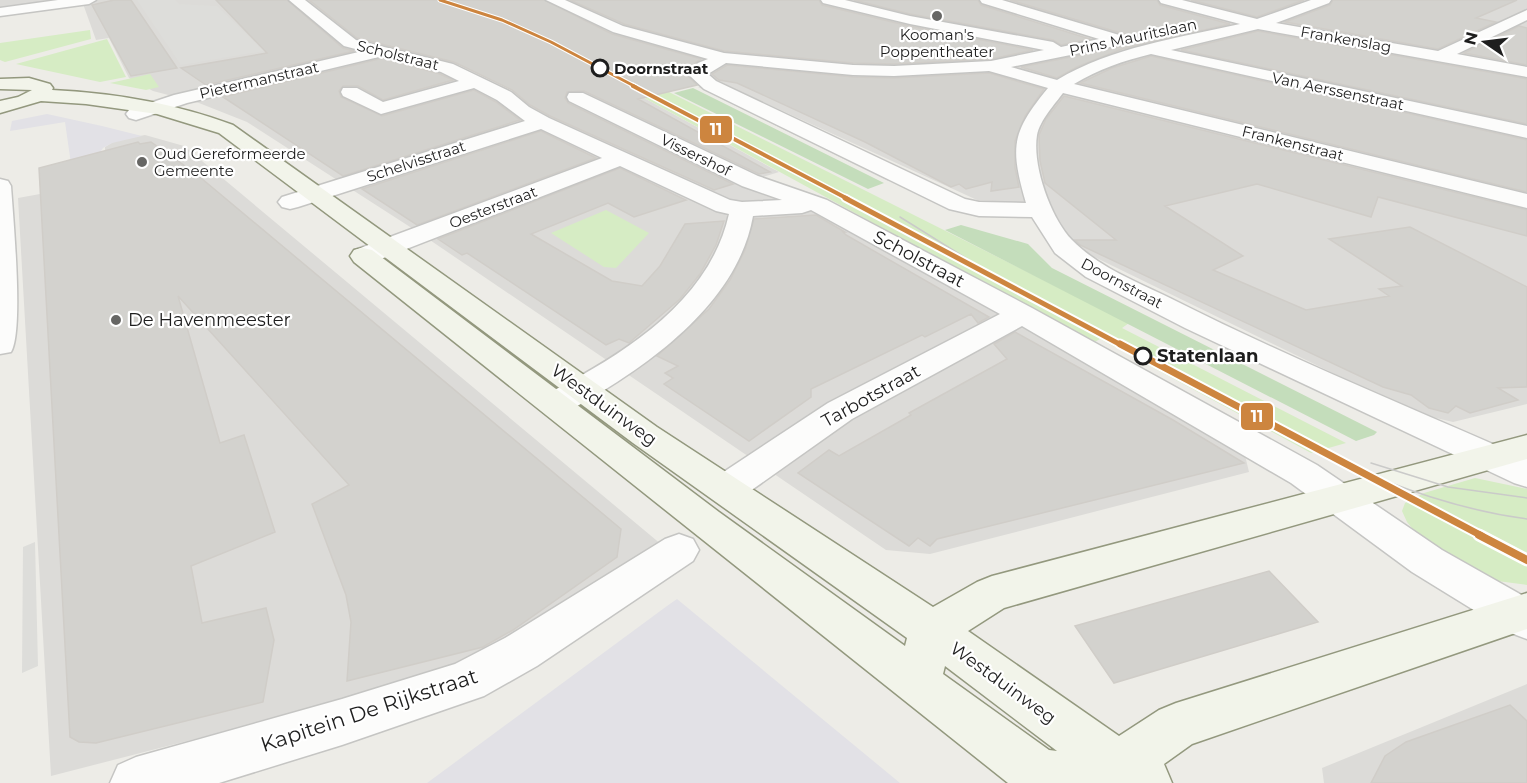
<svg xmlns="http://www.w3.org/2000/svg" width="1527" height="783" viewBox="0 0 1527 783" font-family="Montserrat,sans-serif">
  <rect width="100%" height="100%" fill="#edece7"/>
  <path fill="#dcdbd8" d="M0 0H431L542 43 438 70 502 104 604 76 779 172 750 181 817 211 1244 451 1249 472 930 554 886 550 421 234 247 122 199 103 153 91 129 78 109 38 96 40 82 1 0 12Z
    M463 0H1527V404L1453 422 1415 413 1078 249 1065 233 1052 208 988 205 715 80 649 82Z
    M145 135 184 146 662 545 490 663 51 776 18 198 106 182 105 147 115 141Z
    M1527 684V783H1324L1322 768Z"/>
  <path fill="#d6ecc4" d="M90 30 91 39 5 62 0 60V43Z
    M107 39 126 77 100 82 16 64Z
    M150 74 159 87 146 90 110 83Z
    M604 76 649 82 1129 323 1122 328 1346 443 1311 453 1100 339 1093 343Z
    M606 210 649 233 616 268 604 267 551 233Z
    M1475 478 1527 489V585L1490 580 1419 537 1407 522 1402 511 1405 503 1424 493Z"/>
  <path fill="#c4ddbb" d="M693 88 884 183 868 189 674 93Z
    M961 225 1028 244 1052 268 1377 432 1374 435 1356 441 945 230Z"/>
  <path fill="#ddddda" d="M137 0H175L179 4 217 6 264 51 181 65Z
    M702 86 893 180 888 181 698 87Z
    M35 542 38 666 22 673 23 547Z"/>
  <path fill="#e2e1e6" d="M47 114 102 126 142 136 112 143 103 148 99 154 71 164 65 122 10 131 12 121Z
    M677 599 900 783H427L667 606Z"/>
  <path fill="#d3d2ce" stroke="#d0cdc8" stroke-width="1.5" d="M114 0H131L177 68 131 76 92 5Z
    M216 0H287L343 48 354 51 206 85 181 68 267 53Z
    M309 0H544L612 34 701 59 696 62 687 75 697 85 638 99 770 172 759 174 584 91 567 92 565 98 568 103 733 184 714 190 550 116 530 105 512 90 454 62 357 38Z
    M570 0H819L822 5 909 26 1033 50 991 59 894 64 853 63 724 51 624 24Z
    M854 0H978L981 5 1090 39 1061 45 1053 40 910 14Z
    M1010 0H1157L1160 5 1230 24 1122 49 1077 67 1057 78 1021 67 1120 47 1129 42 1130 39 1127 35Z
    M1191 0H1304L1257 17Z
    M1333 0H1517L1476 18 1496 22 1438 49 1285 22 1330 5Z
    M1519 26 1527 28V65L1464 53Z
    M1258 31 1527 79V124L1181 50Z
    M1151 56 1527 140V192L1080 83 1112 68Z
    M383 58 440 74 453 80 383 100 358 86H343L339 91 341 97 382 116 474 90 496 102 520 120 343 176 223 97Z
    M727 65 853 77 894 78 989 73 1044 89 1025 116 1015 141V168L1019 187 991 191 992 182 966 189 959 184 951 187 865 142 737 83 719 80 712 74Z
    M1064 96 1527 210V236L1378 197 1371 217 1257 184 1165 206 1243 256 1213 270 1306 310 1389 296 1379 289 1402 286 1329 239 1410 227 1527 287V387L1498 388 1518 400 1470 413 1456 406 1448 413 1429 408 1411 395 1383 387 1080 245 1075 240H1116L1045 183 1040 161 1039 135 1046 119Z
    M541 131 596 158 417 225 362 189Z
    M138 142 140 144 151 142 195 173 621 529 617 557 513 630 483 647 347 681 351 622 346 595 312 504 349 485 178 296 220 443 244 435 275 532 191 566 202 623 266 608 274 640 263 702 96 743 79 742 70 737 39 168Z
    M620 168 686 200 634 217 608 203 531 234 612 281 642 286 660 266 685 224 724 221 716 245 700 274 680 299 629 343 619 339 606 345 467 253 462 255 438 239Z
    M816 215 845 232H843L846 235 989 317 978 323 971 314 925 337 922 335 811 389V397L749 441 664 384 673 378 665 373 678 366 657 356 709 309 730 280 745 250 754 219Z
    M1015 332 1173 420 1244 463 937 539 930 546 918 538 909 546 798 473 829 450 839 456 911 415 909 413 1007 359 994 344Z
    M1269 571 1318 622 1114 683 1075 626Z
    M1510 705 1527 721V783H1371L1385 756 1406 742Z"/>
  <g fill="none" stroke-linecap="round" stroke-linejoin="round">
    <g stroke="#c5c5c3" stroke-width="3">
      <path id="street" d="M58 0H96L89 4 0 16V8Z
        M289 0H305L356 40 453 64 511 92 529 107 549 118 730 200 742 202 782 200 742 186 569 101 567 97 569 93H583L758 176 827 200 1032 308 1317 465 1442 550 1527 598V639L1511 633 1412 572 1291 483 1022 326 852 419 739 499 726 503 713 499 707 489 713 479 828 403 1000 314 811 210 802 213 753 216C737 307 642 370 567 412L555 415 543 412 538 404 543 396C619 357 709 304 729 214L716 211 620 166 373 262 364 264 355 262 351 256 355 250 602 158 541 129 298 207 290 209 282 207 278 202 282 197 525 121 497 100 474 88 381 114 343 96 341 92 343 88H357L383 102 459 81 441 72 383 56 187 103 136 120 129 118 126 114 129 110 174 95 363 51 344 46Z
        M546 0H565L623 26 724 53 853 65 894 66 991 61 1044 50 910 24 823 3 821 0H845L910 16 1053 42 1061 47 1099 39 982 3 980 0H1002L1126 37 1128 40 1120 45 1011 67 1057 80C1112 47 1178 38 1240 24L1161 3 1159 0H1182L1257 19 1311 0H1331L1329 3 1276 23 1438 51 1527 10V20L1457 54 1527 67V77L1258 29 1171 50 1527 126V138L1151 54C1123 61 1099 69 1074 84L1527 194V208L1063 93C1055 104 1040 120 1037 135 1032 166 1051 218 1072 240 1099 268 1140 283 1174 300 1289 358 1409 407 1527 459V487L1514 483 1185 328 1086 277 1055 253 1032 217 979 216 949 209 704 89 689 75 698 63 708 59 613 32ZM726 63 853 75 894 76 989 71 1048 88C1011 133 1010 147 1026 203L979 202 965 199 716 81 708 74Z
        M0 179 8 181 11 186C13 216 24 332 11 352L0 354Z
        M679 534 693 539 699 550 693 561 537 666 484 696 342 745 219 783H110L118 765 136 757 342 699 455 664 505 638 665 539Z"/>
    </g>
    <g stroke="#93987e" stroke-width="3">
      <path id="secondary" d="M29 78 50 84 53 88 52 90C114 93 174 103 233 125L657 427 933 607 977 582 992 576 1527 435V459L1004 608 968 631 1119 736 1159 710 1176 703 1527 593V629L1192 744 1164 764 1172 783H1008L354 262 350 256 354 250 363 248 372 250 719 512 905 646 907 638 633 443 219 133 157 114 86 104 41 101 0 113V101L18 97 32 90 0 89V79ZM945 666 1057 751 1049 750 943 674Z"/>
    </g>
    <use href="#street" fill="#fcfcfb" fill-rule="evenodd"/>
    <use href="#secondary" fill="#f2f4ea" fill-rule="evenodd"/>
    <path stroke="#cacac9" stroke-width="1.5" d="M900 217 1022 293
      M1337 461C1399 488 1460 510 1527 519
      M1371 463 1448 487 1527 498"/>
    <g stroke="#fff" stroke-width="5">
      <path id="tram-1-far4" d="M440 0 502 20 551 42 636 87"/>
    </g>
    <g stroke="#fff" stroke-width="7">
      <path id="tram-1-far3" d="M633 86 848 199"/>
    </g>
    <g stroke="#fff" stroke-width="9">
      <path id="tram-1-far2" d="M845 198 1123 346"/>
    </g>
    <g stroke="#fff" stroke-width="11">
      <path id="tram-1-far1" d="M1120 344 1482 536"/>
    </g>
    <g stroke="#fff" stroke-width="13">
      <path id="tram-1" d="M1479 535 1527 560"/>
    </g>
    <use href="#tram-1-far4" stroke="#cd853f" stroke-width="3"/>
    <use href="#tram-1-far3" stroke="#cd853f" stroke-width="4"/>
    <use href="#tram-1-far2" stroke="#cd853f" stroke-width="5"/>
    <use href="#tram-1-far1" stroke="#cd853f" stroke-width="7"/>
    <use href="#tram-1" stroke="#cd853f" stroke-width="8"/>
  </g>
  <g fill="#666664" stroke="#fff" stroke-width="2">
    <circle cx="937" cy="16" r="6"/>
    <circle cx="142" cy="162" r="6"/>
    <circle cx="116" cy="320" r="6"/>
  </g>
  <g fill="#fff" stroke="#1e1e1e" stroke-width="3">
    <circle cx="600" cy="68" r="8"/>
    <circle cx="1143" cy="356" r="8"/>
  </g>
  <g text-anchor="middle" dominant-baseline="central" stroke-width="4.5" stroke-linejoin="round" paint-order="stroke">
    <g font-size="15" fill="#1e1e1e" stroke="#fff">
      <text x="937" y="34">Kooman's<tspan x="937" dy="17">Poppentheater</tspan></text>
      <text x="154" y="153" text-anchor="start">Oud Gereformeerde<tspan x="154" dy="17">Gemeente</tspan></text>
    </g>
    <g font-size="15" fill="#1e1e1e" stroke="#fff">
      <text transform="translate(1133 37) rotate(-12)">Prins Mauritslaan</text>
      <text transform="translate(1346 39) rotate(10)">Frankenslag</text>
      <text transform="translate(398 55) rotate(14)">Scholstraat</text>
      <text transform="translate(259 80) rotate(-13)">Pietermanstraat</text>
      <text transform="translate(1338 91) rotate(12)">Van Aerssenstraat</text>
      <text transform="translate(1293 143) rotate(14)">Frankenstraat</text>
      <text transform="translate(696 155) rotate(26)">Vissershof</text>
      <text transform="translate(416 161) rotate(-18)">Schelvisstraat</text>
      <text transform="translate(493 207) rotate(-21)">Oesterstraat</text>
      <text transform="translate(1122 283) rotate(28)">Doornstraat</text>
    </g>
    <g font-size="15" font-weight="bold" fill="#1e1e1e" stroke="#fff" text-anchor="start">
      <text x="614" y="68">Doornstraat</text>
    </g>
    <g font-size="18" fill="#1e1e1e" stroke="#fff">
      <text transform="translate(919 259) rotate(28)">Scholstraat</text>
      <text transform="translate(871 396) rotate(-29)">Tarbotstraat</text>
      <text transform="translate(604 405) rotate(36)">Westduinweg</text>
      <text transform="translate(1003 683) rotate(36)">Westduinweg</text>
    </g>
    <g font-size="18" fill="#1e1e1e" stroke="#fff" text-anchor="start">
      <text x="128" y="320">De Havenmeester</text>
    </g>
    <g font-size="18" font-weight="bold" fill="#1e1e1e" stroke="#fff" text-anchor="start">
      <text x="1157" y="356">Statenlaan</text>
    </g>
    <g font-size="21" fill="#1e1e1e" stroke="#fff">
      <text transform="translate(369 710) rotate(-18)">Kapitein De Rijkstraat</text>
    </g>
  </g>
  <g stroke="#fff" stroke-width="2">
    <rect x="699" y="115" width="34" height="29" rx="6" fill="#cd853f"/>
    <rect x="1240" y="402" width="34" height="29" rx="6" fill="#cd853f"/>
  </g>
  <g font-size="16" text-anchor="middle" font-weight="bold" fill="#fff">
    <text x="716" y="135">11</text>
    <text x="1257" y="422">11</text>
  </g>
  <g transform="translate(1485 42) rotate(284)" stroke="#ffffff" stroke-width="4.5" paint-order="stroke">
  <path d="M0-4.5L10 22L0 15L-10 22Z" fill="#1e1e1e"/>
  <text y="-9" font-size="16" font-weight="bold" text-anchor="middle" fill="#1e1e1e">N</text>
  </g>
</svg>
